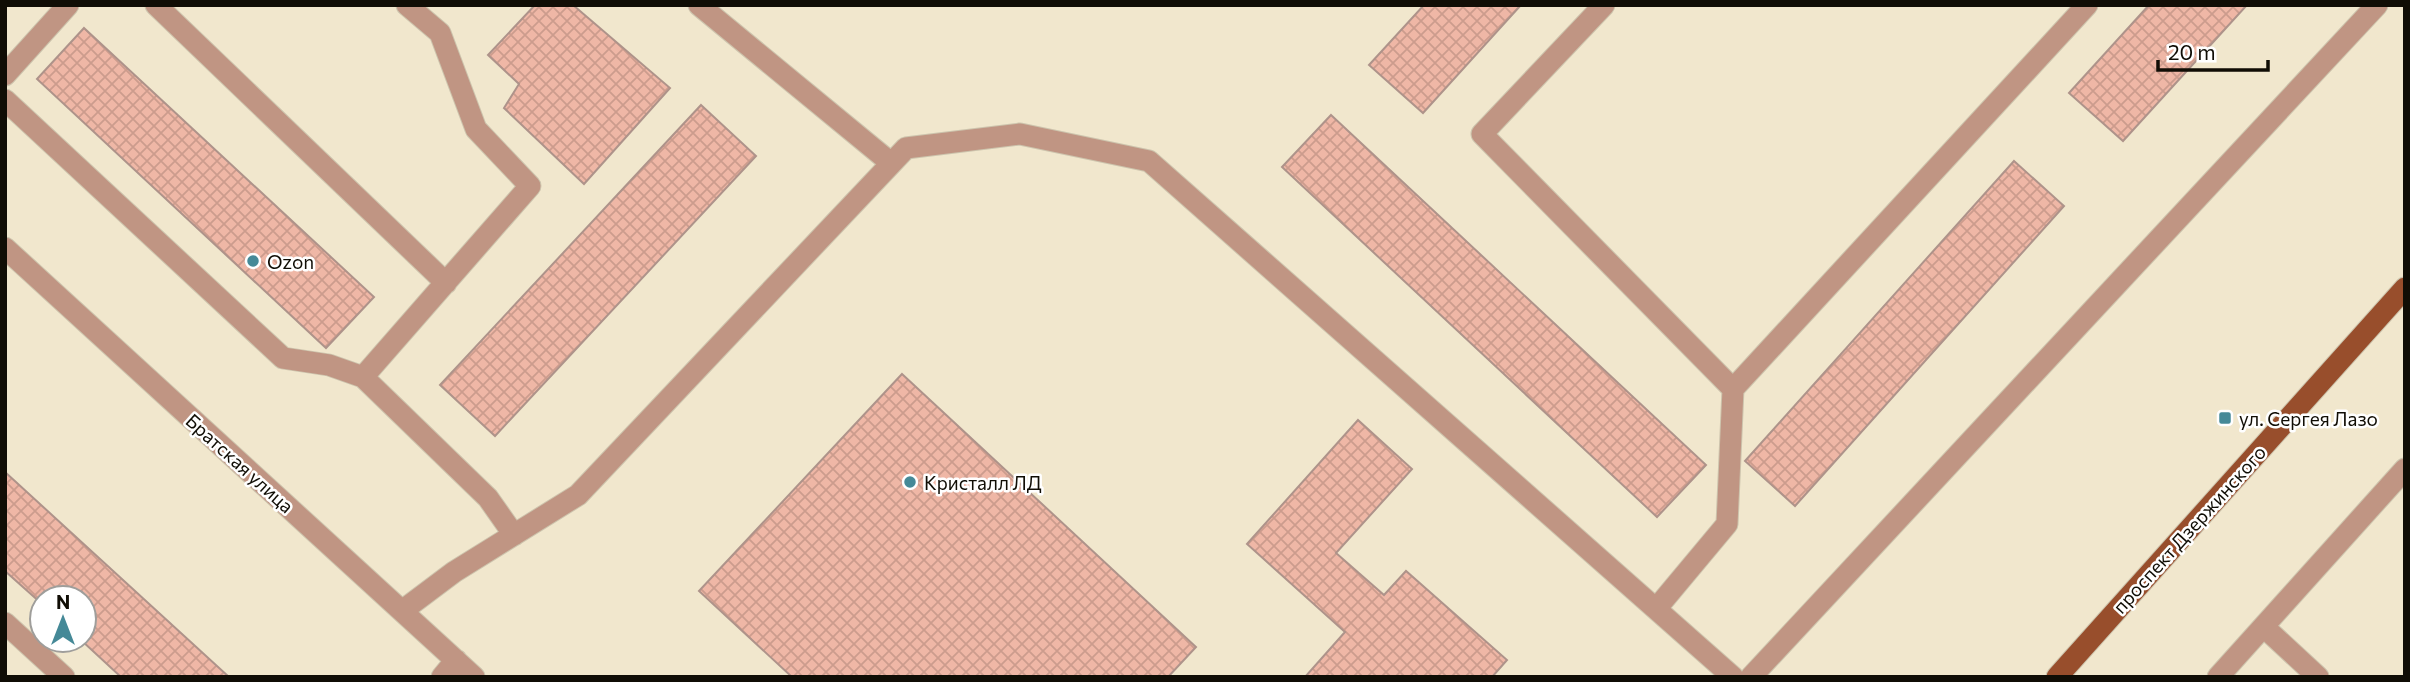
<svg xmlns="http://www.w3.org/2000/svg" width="2410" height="682" viewBox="0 0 2410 682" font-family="Commissioner,sans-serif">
  <defs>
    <pattern id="building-cross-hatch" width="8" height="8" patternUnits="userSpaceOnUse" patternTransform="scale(1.75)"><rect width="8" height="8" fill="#efb7a6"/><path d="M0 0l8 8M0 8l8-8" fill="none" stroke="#cc9c8d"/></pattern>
  </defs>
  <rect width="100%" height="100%" fill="#f1e7cd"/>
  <path fill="url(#building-cross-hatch)" stroke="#ae938a" stroke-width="2" d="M535 5H573L670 88 584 184 504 108 519 84 488 55Z
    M1424 5H1521L1423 113 1369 65Z
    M2149 5H2247L2123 141 2069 93Z
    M84 28 374 297 326 348 37 79Z
    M701 105 756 156 495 436 440 385Z
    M1331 115 1706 465 1657 517 1282 167Z
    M2014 161 2064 206 1795 506 1745 461Z
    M902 374 1196 647 1168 677H792L699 591Z
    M1358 420 1412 469 1336 553 1384 595 1406 571 1507 660 1492 677H1305L1345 632 1247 544Z
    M5 472 229 677H121L81 640H84V598H42V604L5 571Z"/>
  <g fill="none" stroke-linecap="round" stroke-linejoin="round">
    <g stroke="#cdc4ad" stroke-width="23">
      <path id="minor" d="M156 5 446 283
        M699 5 891 163
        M1604 5 1482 134 1733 389 1727 524 1656 609
        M5 75 68 5
        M5 100 283 358 329 365 363 377 488 498 514 535
        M5 248 474 677
        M363 377 530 186 476 129 440 33 407 5
        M1733 389 2087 5
        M402 611 454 572 578 495 906 148 1020 134 1149 161 1733 677
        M5 623 64 677
        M2264 627 2318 677
        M442 677 456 660
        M1751 677 2377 5
        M2218 677 2405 469"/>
    </g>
    <g stroke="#cdc4ad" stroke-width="23">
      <path id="major" d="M2057 677 2405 288"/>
    </g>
    <use href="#minor" stroke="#c09583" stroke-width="21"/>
    <use href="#major" stroke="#984e2c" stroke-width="21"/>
  </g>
  <g fill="#458997" stroke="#fff" stroke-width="2.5">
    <circle cx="253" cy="261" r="7"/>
    <rect x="2218" y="411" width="14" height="14" rx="3.5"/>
    <circle cx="910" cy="482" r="7"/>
  </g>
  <g text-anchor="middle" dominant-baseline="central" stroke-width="5" stroke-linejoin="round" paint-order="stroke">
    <g font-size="19" fill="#100d05" stroke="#fff" text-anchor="start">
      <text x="267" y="261">Ozon</text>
      <text x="2239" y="418">ул. Сергея Лазо</text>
      <text x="924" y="482">Кристалл ЛД</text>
    </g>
    <g font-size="19" fill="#100d05" stroke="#fff">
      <text transform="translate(240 463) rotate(42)">Братская улица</text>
      <text transform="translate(2189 529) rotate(-48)">проспект Дзержинского</text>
    </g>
  </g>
  <rect width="2410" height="682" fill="none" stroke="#100d05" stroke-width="14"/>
  <g transform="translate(63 619)"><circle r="33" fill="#ffffff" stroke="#9f9e9b" stroke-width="2"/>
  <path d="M0-5L12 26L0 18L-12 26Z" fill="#458997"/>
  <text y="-10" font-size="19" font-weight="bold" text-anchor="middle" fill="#100d05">N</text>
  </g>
  <path d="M2158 60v10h110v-10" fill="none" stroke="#100d05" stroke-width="3.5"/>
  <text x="2168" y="60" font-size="21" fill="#100d05" stroke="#ffffff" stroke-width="5" paint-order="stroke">20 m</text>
</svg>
